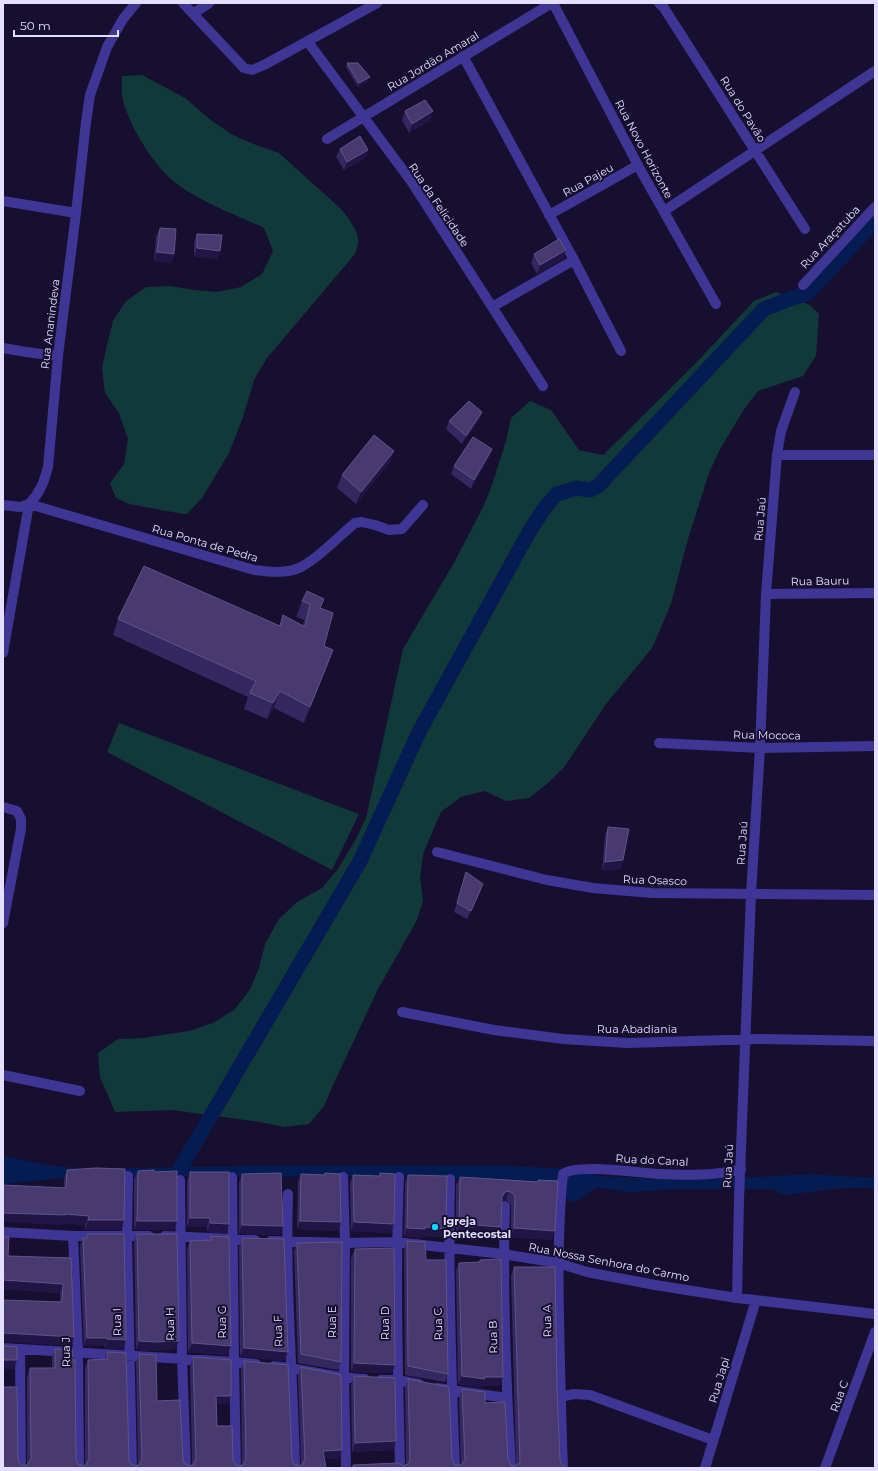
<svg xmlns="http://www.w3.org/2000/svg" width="878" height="1471" viewBox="0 0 878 1471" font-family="Montserrat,sans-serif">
  <rect width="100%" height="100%" fill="#170f30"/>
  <path fill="#11393a" d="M142 75 185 98 212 121 233 135 256 145 279 153 341 209C348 218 360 232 358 244 357 247 356 251 355 254L267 358 254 380 243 417 229 453 202 498 187 514H183L129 504 116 498 110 483 124 464 128 439 119 413 105 393 102 368 107 345 113 321 126 301 146 287 170 286 194 290 217 292 241 287 262 274 273 251 264 228C235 214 202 203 177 184 155 168 129 126 123 100 121 93 122 84 122 76Z
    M776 292 810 305 819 314 816 356 803 376 758 391 743 411 719 451 709 473 688 539 671 604 652 648 606 704 565 766 548 783 529 798 506 801 484 791 461 797 441 812 423 854 420 878 423 901 417 920 378 989 334 1083 324 1106 309 1124 284 1127 260 1122 172 1110 115 1112 100 1077 98 1053 118 1039 143 1038 189 1031 213 1023 234 1010 249 991 259 968 265 944 279 919 297 902 322 888 338 869 356 839 366 818 403 649 455 561 483 507 492 485 506 441 511 418 530 401 551 410 579 450 603 455 695 364 754 301Z
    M119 723 359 814 332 870 107 752Z"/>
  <path fill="#051c53" d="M3 1156 47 1165 86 1169 244 1166H512L566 1169 601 1176 658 1179 756 1177 809 1174 875 1178V1188H845L785 1195 770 1189H679L626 1192 597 1187 576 1202 564 1199 536 1183 450 1179 378 1177 85 1176 3 1184Z"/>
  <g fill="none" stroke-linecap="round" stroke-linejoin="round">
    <path stroke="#051c53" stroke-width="15" d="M177 1174 360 861 419 732 529 532 546 506 557 494 577 488 590 490 598 486 764 309 792 298 807 294 875 221"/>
    <path stroke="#3f3594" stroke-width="10" d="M183 3 244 68 252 70 264 65 377 3
      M553 3 641 171 716 304
      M659 3 664 8 805 229
      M194 13 209 3
      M308 42 411 181 543 386
      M463 56 574 260 621 351
      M327 139 552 3
      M3 201 76 213
      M664 211 875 71
      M549 215 638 165
      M803 285 875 207
      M492 307 574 260
      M3 348 26 352 58 356
      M777 455H875
      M3 505 20 507 29 504 254 570C269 572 287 574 301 567 319 558 339 536 355 523L362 522 375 525 389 530 402 529 423 505
      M766 594 875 593
      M3 653 29 504C40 493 44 482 48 467L58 356 76 213 86 122 90 95 107 47 123 19 136 3
      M659 743 760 748 875 746
      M3 807 17 811 21 819V829L3 923
      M437 852 547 880 593 888 652 893 875 895
      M402 1012 494 1030 563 1039 628 1043 759 1039 875 1041
      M3 1075 80 1091
      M128 1176 127 1236 132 1468
      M232 1177 234 1362 236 1468
      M343 1177 345 1243 344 1378 346 1468
      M399 1177C395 1274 398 1371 400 1468
      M450 1179C448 1275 451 1372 455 1468
      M180 1180 182 1359 186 1468
      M288 1194C285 1285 293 1376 295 1468
      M505 1206C502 1293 506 1381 511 1468
      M3 1232 73 1236H149
      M73 1236 78 1353 79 1468
      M165 1236 255 1240
      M271 1241 345 1243 396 1242 503 1254 558 1263 587 1272 655 1285 737 1298 875 1314
      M737 1298 739 1200 751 894 760 748 766 594 777 455 781 431 795 392
      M3 1348 234 1362 256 1364
      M20 1349 21 1468
      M274 1366C305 1369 334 1378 365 1379
      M381 1380H397L419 1384
      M437 1388 507 1398
      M560 1397 574 1394 590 1395 713 1440
      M563 1468C561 1417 560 1367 559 1316 558 1269 558 1221 563 1174 576 1163 640 1173 659 1174 684 1175 717 1176 741 1169
      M705 1468 756 1300
      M825 1468 875 1332"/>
  </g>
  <path fill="#35275f" d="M347 63 368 81 358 87 346 67Z
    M405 111H433L430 120 409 133 402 120Z
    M340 149 368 150 365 158 344 170 336 157Z
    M160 228 174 254 171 263 154 261 156 236Z
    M197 234 217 259 194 256V242Z
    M566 250 563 259 537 274 531 263 534 254Z
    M482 412 479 420 462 444 446 429 449 421Z
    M492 449 489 458 471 489 451 474 454 466Z
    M394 451 389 463 356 504 337 488 342 475Z
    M302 601 320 608 324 646 333 650 304 723 274 708 267 719 244 709 248 697 113 635 118 619 280 626 283 615 303 625 304 620 296 617Z
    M608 827 623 860 620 869 602 871 605 835Z
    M466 872 480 892 467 919 454 912Z
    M67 1170 124 1220 121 1230H85V1225L62 1223V1225L64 1179Z
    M138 1171 174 1230H134V1179Z
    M190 1172 226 1233 207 1232V1227H187V1181Z
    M325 1173 338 1231 297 1229 298 1182 301 1174 324 1175Z
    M380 1173 391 1233 351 1231 350 1183 353 1175 379 1176Z
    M242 1174 280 1235 239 1234V1183Z
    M408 1175 443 1237 423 1236 422 1238 404 1236 405 1183Z
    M460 1177 538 1182V1180L552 1240 511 1237V1206L510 1203 506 1200 502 1201 501 1227 498 1236 473 1234 472 1236 456 1235V1185Z
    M87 1234 123 1349 104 1348V1346H84L80 1246 83 1238H86Z
    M137 1234 175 1349 152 1351 136 1350 134 1242Z
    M211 1236 227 1355 188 1352 187 1249 190 1241 209 1240Z
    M3 1237 8 1256 71 1258V1346L60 1302V1293L3 1289Z
    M242 1238 284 1361 240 1356 239 1247Z
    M407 1241 426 1260 448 1374 445 1382 405 1375 404 1249Z
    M297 1243 341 1362 338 1370 298 1363 294 1252Z
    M355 1249 392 1373 351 1372V1258Z
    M480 1260 500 1386H482L481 1388 458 1384 456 1271 459 1263 479 1262Z
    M514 1267 557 1389 560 1460 561 1463 565 1468H352L353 1465 404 1466 406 1464 405 1388 408 1379 455 1465H461L459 1398 462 1389 485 1403 508 1460 511 1465 514 1466 516 1465 511 1276Z
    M55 1349 76 1459 77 1463 82 1466 85 1465V1368L88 1360 105 1359 107 1352 129 1460 130 1463 135 1466 138 1465 136 1363 139 1354 157 1401 184 1463 189 1466 192 1465 190 1366 193 1357 228 1404H216L217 1426 233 1460 236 1465 239 1466 242 1465 241 1369 244 1361 293 1463 298 1466 301 1465 298 1376 301 1367 339 1459H324L326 1468H3L18 1459 19 1463 24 1466 27 1464V1377L30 1368H52V1357Z
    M354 1376 396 1441 393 1450 352 1452 351 1385Z"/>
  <path fill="#211545" d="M370 77 368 81 358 87 359 83Z
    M433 111 430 120 409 133 412 124Z
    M368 150 365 158 344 170 347 162Z
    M197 248 220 251 217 259 194 256Z
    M566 250 563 259 537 274 540 265Z
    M157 252 174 254 171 263 154 261Z
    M482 412 479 420 462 444 466 436Z
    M492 449 489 458 471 489 474 480Z
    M394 451 389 463 356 504 361 492Z
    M333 650 327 666 304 723 310 707Z
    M280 691 274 708 267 719 273 703Z
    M623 860 620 869 602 871 605 862Z
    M509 1191 506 1200 502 1201V1197L505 1192Z
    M3 1213 65 1214 89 1216 85 1225 62 1223V1225L3 1222Z
    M190 1218H210L207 1227H187Z
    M88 1220H124L121 1230H85Z
    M137 1221H177L174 1230H134Z
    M300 1221 341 1222 338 1231 297 1229Z
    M354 1222 394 1224 391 1233 351 1231Z
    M210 1223 229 1224 226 1233 207 1232Z
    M242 1225 283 1226 280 1235 239 1234Z
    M475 1225 501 1227 498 1236 473 1234 472 1236 456 1235 459 1226Z
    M425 1227 446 1229 443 1237 423 1236 422 1238 404 1236 407 1228Z
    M514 1228 555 1231 552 1240 511 1237Z
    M3 1280 63 1284 60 1293 3 1289Z
    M4 1333 74 1337 71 1346 3 1342V1334Z
    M87 1338H107L104 1346H84Z
    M107 1339 126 1340 123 1349 104 1348Z
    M139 1341H179L175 1349 152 1351 136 1350Z
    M192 1343 231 1346 227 1355 188 1352Z
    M244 1348 288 1352 284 1361 240 1356Z
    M3 1360H17L14 1369H3Z
    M354 1363 395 1365 392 1373 351 1372Z
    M462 1376 484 1377H503L500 1386H482L481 1388 458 1384Z
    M216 1396H231L228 1404H213Z
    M396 1441 393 1450 352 1452 355 1443Z
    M342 1450 339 1459H320L323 1451Z"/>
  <path fill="#483a70" stroke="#605487" d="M347 63H358L370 77 359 83Z
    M425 100 433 111 412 124 405 111Z
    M360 136 368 150 347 162 340 149Z
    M160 228 176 229 174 254 157 252Z
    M197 234 222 235 220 251 197 248Z
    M559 239 566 250 540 265 534 254Z
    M469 401 482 412 466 436 449 421Z
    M374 435 394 451 361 492 342 475Z
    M473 437 492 449 474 480 454 466Z
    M144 566 280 626 283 615 305 627 310 604 302 601 307 591 324 599 320 608 333 613 324 646 333 650 310 707 280 691 273 703 250 693 256 681 118 619Z
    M608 827 629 829 623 860 605 862Z
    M466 872 483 884 471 911 457 903Z
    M96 1168 125 1169 124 1220H88L89 1216 65 1214V1215L3 1213V1185L66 1188 67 1170Z
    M154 1170 155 1172 177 1171V1221H137L138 1171Z
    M190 1172H229V1224L210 1223V1218H190Z
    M281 1173 283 1226 242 1225V1174Z
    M325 1173 340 1174 341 1222 300 1221 301 1174 325 1175Z
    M380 1173 395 1174 394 1224 354 1222 353 1175 380 1176Z
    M408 1175 447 1176 446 1229 425 1227V1229L407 1228Z
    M460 1177 538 1182V1180L558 1181 555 1231 514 1228 515 1197 514 1194 509 1191 505 1192 502 1197 501 1227 475 1225V1227L459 1226Z
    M87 1234H124L126 1340 107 1339V1338H87L83 1238H87Z
    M137 1234H177L179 1341 155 1342 139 1341Z
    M211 1236 229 1237 231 1346 192 1343 190 1241 211 1240Z
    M3 1237H9L8 1256 71 1258 74 1337 4 1333 3 1334V1300L62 1302 63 1284 3 1280Z
    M242 1238 284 1239 288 1352 244 1348Z
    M407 1241 425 1242 426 1260H446L448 1374 408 1366Z
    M342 1242 341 1362 301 1354 297 1243Z
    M394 1248 395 1365 354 1363 355 1249Z
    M501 1259 503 1377H484L485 1379 462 1376 459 1263 480 1262V1260Z
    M514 1267H555L557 1389 560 1460 561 1463 564 1466 565 1468H353V1465L398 1463 404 1466 409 1463 410 1459 408 1379 449 1387 452 1460 455 1465H461L465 1460 462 1389 485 1392V1403L505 1402 508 1460 511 1465 514 1466 520 1463Z
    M3 1344 5 1346 17 1347V1360H3Z
    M55 1349 72 1350V1360H75L76 1459 77 1463 82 1466 86 1465 89 1459 88 1360 108 1359 107 1352 126 1353 129 1460 130 1463 135 1466 139 1465 142 1459 139 1354 156 1355 157 1401 180 1400 183 1460 184 1463 189 1466 193 1465 196 1459 193 1357 231 1360V1396H216L217 1426H232L233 1460 236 1465 239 1466 243 1465 246 1459 244 1361 288 1365 292 1460 293 1463 298 1466 302 1465 305 1459 301 1367 341 1375 342 1450 323 1451 326 1468H3V1387H17L18 1459 19 1463 24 1466 27 1465 31 1459 30 1368H55Z
    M354 1376 395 1378 396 1441 355 1443Z"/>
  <circle fill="#0ad7ff" stroke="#170f30" stroke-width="1.5" cx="435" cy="1227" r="4"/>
  <g text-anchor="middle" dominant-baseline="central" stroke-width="4" stroke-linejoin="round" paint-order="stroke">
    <g font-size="11" fill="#e4deff" stroke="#170f30">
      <text transform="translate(433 61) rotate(-31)">Rua Jordão Amaral</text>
      <text transform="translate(743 109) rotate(58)">Rua do Pavão</text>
      <text transform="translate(644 149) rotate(62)">Rua Novo Horizonte</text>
      <text transform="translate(588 180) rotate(-29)">Rua Pajeu</text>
      <text transform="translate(439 205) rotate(56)">Rua da Felicidade</text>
      <text transform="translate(830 237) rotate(-47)">Rua Araçatuba</text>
      <text transform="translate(50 324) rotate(-83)">Rua Ananindeva</text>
      <text transform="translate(760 519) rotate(-85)">Rua Jaú</text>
      <text transform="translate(205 543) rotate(16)">Rua Ponta de Pedra</text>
      <text transform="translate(820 581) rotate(-1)">Rua Bauru</text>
      <text transform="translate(767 735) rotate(1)">Rua Mococa</text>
      <text transform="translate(742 843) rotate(-86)">Rua Jaú</text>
      <text transform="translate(655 880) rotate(2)">Rua Osasco</text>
      <text x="637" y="1029">Rua Abadiania</text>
      <text transform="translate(652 1160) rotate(3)">Rua do Canal</text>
      <text transform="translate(728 1166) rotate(-87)">Rua Jaú</text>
      <text transform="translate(609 1262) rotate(11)">Rua Nossa Senhora do Carmo</text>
      <text transform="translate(547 1321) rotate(-91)">Rua A</text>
      <text transform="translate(117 1322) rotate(-91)">Rua I</text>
      <text transform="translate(222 1322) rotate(-90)">Rua G</text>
      <text transform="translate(332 1322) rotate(-90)">Rua E</text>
      <text transform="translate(385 1323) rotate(-90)">Rua D</text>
      <text transform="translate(170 1324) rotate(-91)">Rua H</text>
      <text transform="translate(438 1324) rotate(-91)">Rua C</text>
      <text transform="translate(278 1331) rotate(-92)">Rua F</text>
      <text transform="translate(493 1337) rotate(-91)">Rua B</text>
      <text transform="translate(66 1352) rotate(-91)">Rua J</text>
      <text transform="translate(719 1380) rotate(-73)">Rua Japi</text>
      <text transform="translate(839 1396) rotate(-70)">Rua C</text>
    </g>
    <g font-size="11" font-weight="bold" fill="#e4deff" stroke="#170f30" text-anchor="start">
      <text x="443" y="1221">Igreja<tspan x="443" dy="13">Pentecostal</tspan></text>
    </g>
  </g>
  <rect width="878" height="1471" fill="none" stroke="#e4deff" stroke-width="8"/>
  <path d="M14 30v6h104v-6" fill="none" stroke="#e4deff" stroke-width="2"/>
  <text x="20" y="30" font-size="12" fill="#e4deff" stroke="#170f30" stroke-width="3" paint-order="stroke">50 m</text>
</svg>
